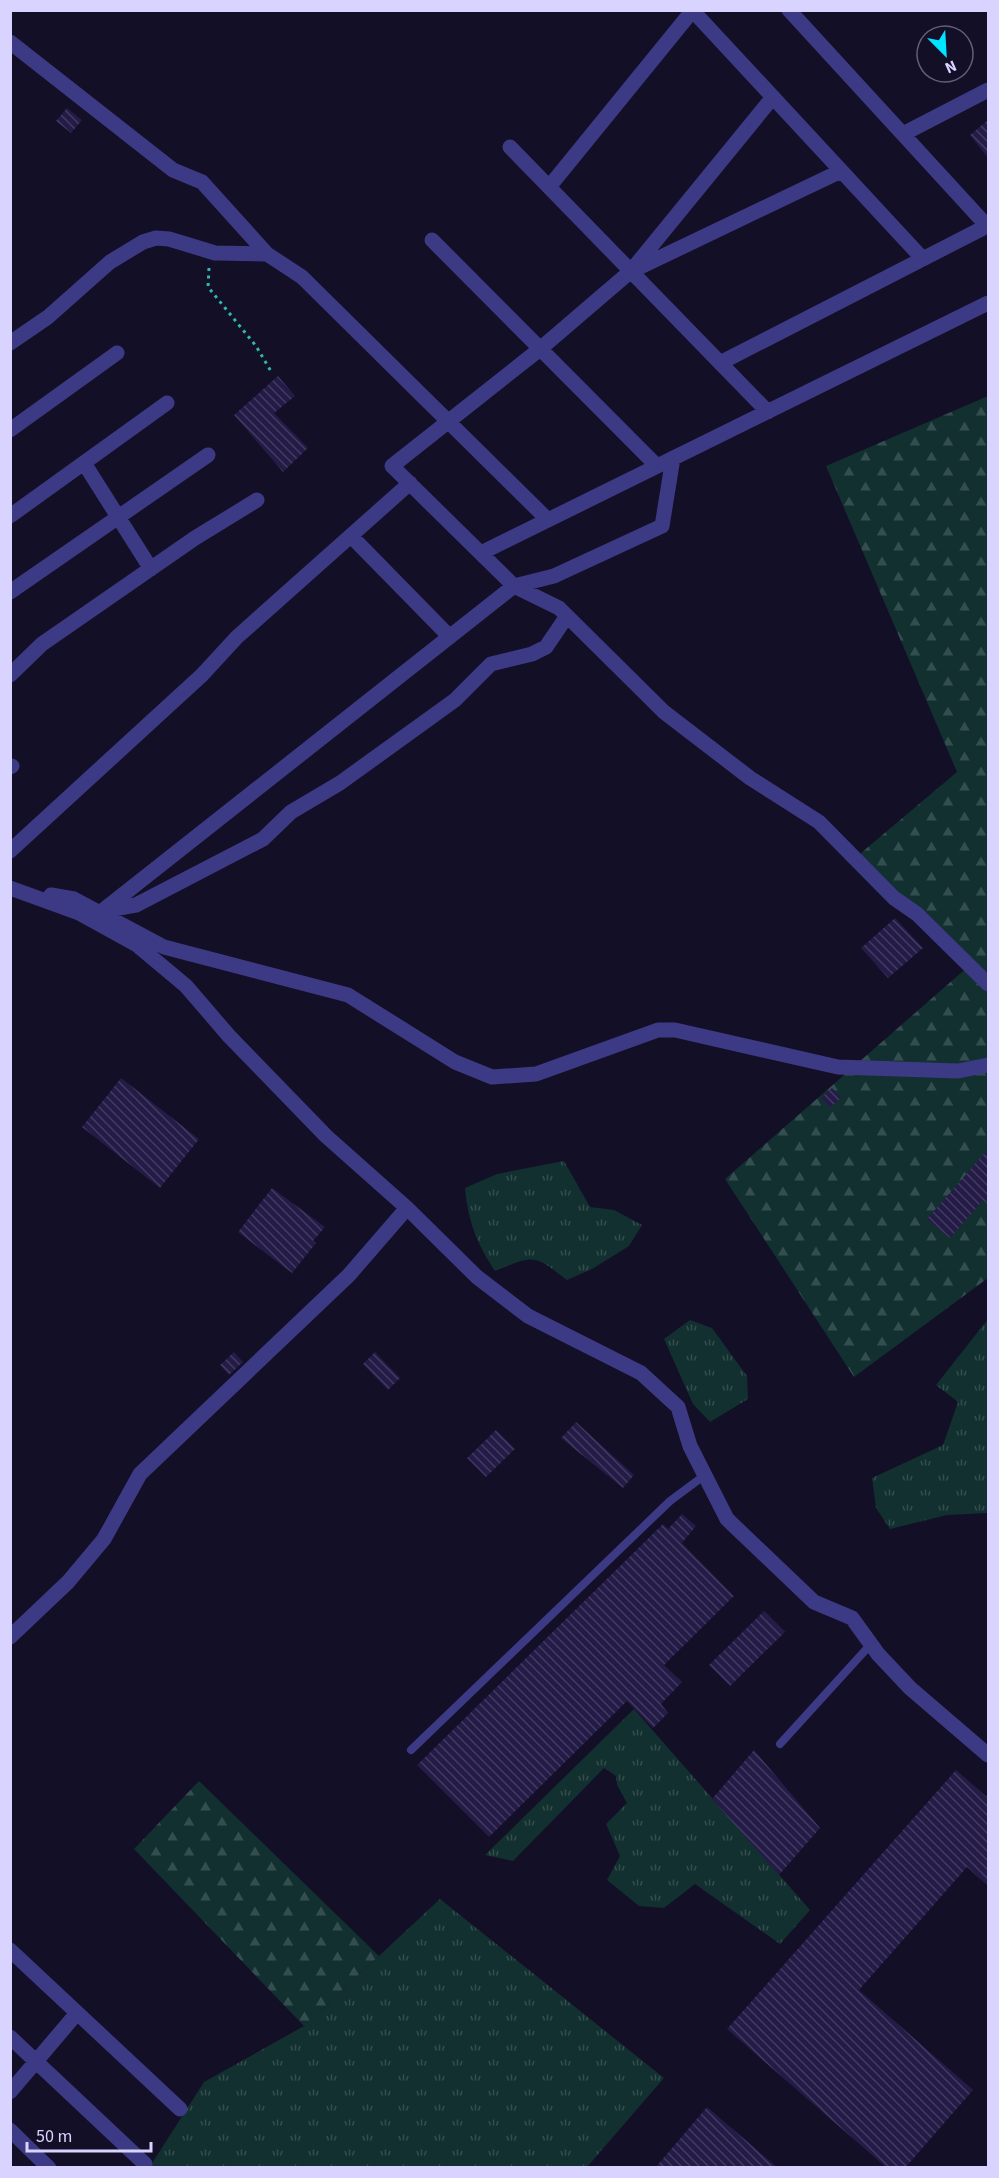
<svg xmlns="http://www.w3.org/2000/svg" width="999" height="2178" viewBox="0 0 999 2178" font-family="'Source Sans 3',sans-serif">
  <defs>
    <pattern id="grass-tufts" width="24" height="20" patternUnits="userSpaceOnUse" patternTransform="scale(1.5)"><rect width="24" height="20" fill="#12302f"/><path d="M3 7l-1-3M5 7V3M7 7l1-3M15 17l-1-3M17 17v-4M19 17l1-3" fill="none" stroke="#344d4e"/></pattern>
    <pattern id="forest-firs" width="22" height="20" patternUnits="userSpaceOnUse" patternTransform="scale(1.5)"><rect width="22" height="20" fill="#12302f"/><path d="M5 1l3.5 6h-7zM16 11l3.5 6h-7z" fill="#344d4e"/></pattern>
    <pattern id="building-back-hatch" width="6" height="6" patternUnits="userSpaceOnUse" patternTransform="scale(1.5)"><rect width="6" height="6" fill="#241b47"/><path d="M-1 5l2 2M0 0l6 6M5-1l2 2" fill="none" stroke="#433b63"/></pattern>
  </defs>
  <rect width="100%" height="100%" fill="#130f26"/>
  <path fill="url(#grass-tufts)" d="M564 1161 590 1207 614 1210 642 1225 629 1246 592 1269 567 1280C533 1254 535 1255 495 1271 477 1244 468 1221 465 1188L497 1174Z
    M988 1319V1513L947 1515 890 1529 876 1508 872 1478 943 1445 958 1402 936 1385Z
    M690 1320 712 1328 747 1376 748 1399 710 1422 693 1404 664 1339Z
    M634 1709 810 1910 780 1944 695 1884 664 1908 639 1906 607 1880 620 1856 606 1824 627 1803 617 1785 616 1776 604 1768 513 1861 485 1855Z
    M440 1899 664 2078 587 2167 149 2168 204 2082 304 2026Z"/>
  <path fill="url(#forest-firs)" d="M988 396V1278L854 1377 725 1179 970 965 855 858 957 772 826 466Z
    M199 1781 379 1956 304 2026 134 1849Z"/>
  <path fill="url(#building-back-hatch)" d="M67 108 82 120 71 133 56 121Z
    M988 120V158L970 135Z
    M278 376 295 396 274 413 308 448 283 472 234 415Z
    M895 918 923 948 888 978 861 948Z
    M121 1078 199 1139 160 1188 82 1127Z
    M832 1088 841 1098 830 1108 821 1098Z
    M988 1149V1204L983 1200 950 1238 927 1219Z
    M272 1188 325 1227 313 1241 316 1243 292 1273 238 1232Z
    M234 1352 243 1362 229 1375 220 1365Z
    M375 1352 400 1378 388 1390 363 1364Z
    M576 1422 634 1475 623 1488 561 1438Z
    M496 1430 515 1449 486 1477 467 1458Z
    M682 1514 696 1526 682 1543 734 1596 664 1665 682 1682 661 1704 668 1713 653 1728 627 1701 489 1837 417 1765 663 1524 668 1529Z
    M764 1611 785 1632 730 1686 709 1665Z
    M754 1750 820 1828 779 1875 712 1799Z
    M956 1770 988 1798V1886L967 1867 859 1990 973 2090 905 2168H887L727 2029Z
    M707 2107 778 2168H655Z"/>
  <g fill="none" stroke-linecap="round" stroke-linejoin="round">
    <path stroke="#2fb8b0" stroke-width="3" stroke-dasharray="3 4.5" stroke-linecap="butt" d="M209 268 208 287 256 346 272 373"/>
    <path stroke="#3d3a85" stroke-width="8" d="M780 1744 871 1644
      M411 1750 670 1501 705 1475"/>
    <path stroke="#3d3a85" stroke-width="15" d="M789 10 988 227
      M693 11 923 259
      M10 42 173 170 202 182 267 254 302 277 548 520
      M773 97 631 271 540 349 392 466 514 586 559 608 664 712 750 778 819 822 894 898 917 914 988 984
      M903 134 988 90
      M510 147 768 412
      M549 187 693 10
      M432 240 657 466
      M636 269 841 171
      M10 343 48 317 110 262 143 242 156 238 169 239 215 253 267 254
      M720 363 987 226
      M10 430 117 353
      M84 463 151 569
      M10 516 167 403
      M351 536 450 637
      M481 553 988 303
      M10 592 208 455
      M10 675 42 644 195 538 257 500
      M10 767 12 766
      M10 851 202 675 237 637 410 483
      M10 888 79 913 137 945 186 986 229 1036 326 1136 407 1208 477 1277 528 1316 641 1373 678 1407 690 1446 727 1519 814 1602 852 1618 878 1654 910 1688 988 1755
      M51 895 74 899 164 947 348 995 455 1062 492 1077 536 1074 658 1030H675L838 1067 958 1071 988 1065
      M102 911 136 905 263 839 291 812 340 783 455 700 491 664 532 654 546 647 567 616
      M101 912 514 586 554 576 662 526 673 458
      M10 1637 68 1582 104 1539 140 1474 349 1275 407 1208
      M10 1950 180 2109
      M10 2037 145 2164
      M10 2092 77 2013
      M10 2130 49 2168"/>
  </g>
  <rect width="999" height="2178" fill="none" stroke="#d9d4ff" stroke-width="24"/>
  <g transform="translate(945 54) rotate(156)"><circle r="28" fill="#130f26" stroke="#625e7d" stroke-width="1.5"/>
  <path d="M0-4.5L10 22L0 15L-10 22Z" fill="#00e5ff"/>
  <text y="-9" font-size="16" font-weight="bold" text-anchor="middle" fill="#d9d4ff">N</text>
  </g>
  <path d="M27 2142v9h124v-9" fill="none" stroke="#d9d4ff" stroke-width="3"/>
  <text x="36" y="2142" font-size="18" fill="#d9d4ff" stroke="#130f26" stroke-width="4.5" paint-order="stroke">50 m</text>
</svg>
